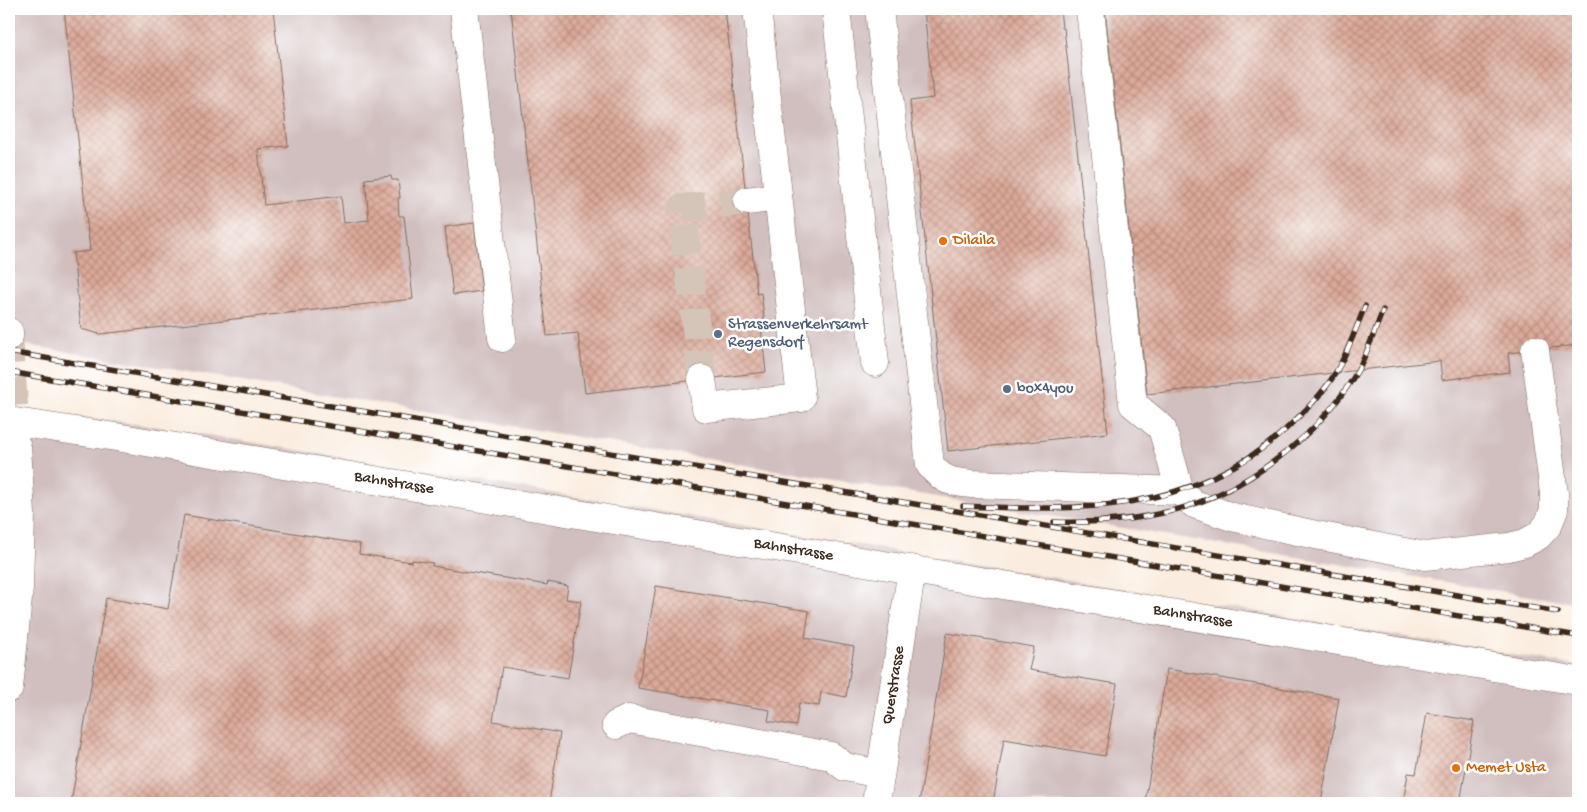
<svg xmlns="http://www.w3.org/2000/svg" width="1587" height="812" viewBox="0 0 1587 812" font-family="'Gochi Hand',sans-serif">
  <defs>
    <pattern id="building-cross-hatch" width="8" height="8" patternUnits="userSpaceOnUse" patternTransform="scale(1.25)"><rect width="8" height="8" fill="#dca999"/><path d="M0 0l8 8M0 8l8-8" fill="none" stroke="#b48a7c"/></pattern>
  </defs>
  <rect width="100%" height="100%" fill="#fff"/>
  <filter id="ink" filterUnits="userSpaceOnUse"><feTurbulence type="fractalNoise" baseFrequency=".02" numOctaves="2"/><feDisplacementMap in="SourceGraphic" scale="10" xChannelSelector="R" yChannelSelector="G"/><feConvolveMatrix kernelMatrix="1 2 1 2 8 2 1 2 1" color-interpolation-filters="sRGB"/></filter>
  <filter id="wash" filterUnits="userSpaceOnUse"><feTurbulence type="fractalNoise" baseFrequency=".0096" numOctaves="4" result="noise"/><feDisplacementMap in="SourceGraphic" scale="20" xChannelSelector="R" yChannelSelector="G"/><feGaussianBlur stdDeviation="1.12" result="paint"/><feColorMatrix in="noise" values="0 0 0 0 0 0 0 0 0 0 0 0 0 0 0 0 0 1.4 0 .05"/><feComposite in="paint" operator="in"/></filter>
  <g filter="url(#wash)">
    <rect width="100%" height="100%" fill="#faecde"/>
    <path fill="#d1bfbf" d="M9 9H1578V604L9 342Z
      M9 407 51 414 160 427 1578 666V803H9Z"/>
    <g id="blocks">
      <path fill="url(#building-cross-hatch)" d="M64 9H273L288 146 258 149 264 205 341 196 344 223 369 220 365 179 391 176 392 180H398L400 198H398L399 216H404L413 299 100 334 81 329 73 253 90 251Z
        M511 9H725L757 294 761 293 765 326H761L766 372 585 393 578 333 547 336Z
        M924 9H1060L1062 28H1064L1108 433 948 451 910 101 933 98Z
        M1105 9H1578V345L1508 353 1510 372 1442 380 1440 361 1147 394Z
        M474 223 482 291 453 295 445 227Z
        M184 515 360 544 359 554 412 562V560L433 563 432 566 547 585 548 582 568 586 566 599 581 601 568 678 502 667 493 721 560 733 549 803H71L106 598 168 609Z
        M656 586 809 611 805 638 854 647 846 697 821 692 819 706 799 703 796 726 768 721 770 710 638 688Z
        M947 633 1034 647 1029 670 1117 684 1105 756 1004 739 993 803H919Z
        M1167 669 1339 698 1321 803H1145Z
        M1427 713 1474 721 1460 803H1403L1408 773 1416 774Z"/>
    </g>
  </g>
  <g filter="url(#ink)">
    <use href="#blocks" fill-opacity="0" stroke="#7e6e61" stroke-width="1"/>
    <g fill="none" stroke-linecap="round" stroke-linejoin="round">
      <path stroke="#d4c5b8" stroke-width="28" stroke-dasharray="28 14" stroke-linecap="butt" d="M9 336 17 446
        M702 379 682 208 747 201"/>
      <g stroke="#7e6e61" stroke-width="29">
        <g id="minor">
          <path d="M464 9 502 338"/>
          <path d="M836 9 875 363"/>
          <path d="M879 9 930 465C943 481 951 482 972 484L1180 491"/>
          <path d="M1090 9 1133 404 1162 428 1180 491 1194 504 1232 517 1316 535 1425 556 1509 547 1525 543 1538 536 1548 525 1554 510V493L1535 350"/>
          <path d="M747 201 778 197"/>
          <path d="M9 332V336"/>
          <path d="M702 379 706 408 801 398 757 9"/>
          <path id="s1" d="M9 421 116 437 1578 681"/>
          <path d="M9 688 19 588 21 514 17 447"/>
          <path d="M616 725 629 719 831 756 845 767 880 774"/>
          <path id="s2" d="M876 803 912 569"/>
        </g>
      </g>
      <use href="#minor" stroke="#fff" stroke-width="28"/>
      <g stroke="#3b2a1e" stroke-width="5.5">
        <path id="rail" d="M9 352 1558 612
          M9 372 1578 636
          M963 506C1081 511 1192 514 1286 429 1304 412 1323 394 1336 372 1348 352 1356 328 1365 306
          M1054 522C1094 523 1132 521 1171 511 1244 493 1320 436 1358 370 1368 351 1375 330 1383 310"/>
      </g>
      <use href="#rail" stroke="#fff" stroke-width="4" stroke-dasharray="11" stroke-linecap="butt"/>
    </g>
  </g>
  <g fill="#e8710a" stroke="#fff" stroke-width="2">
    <circle cx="943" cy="241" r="5"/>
    <circle cx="1456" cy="768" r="5"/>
  </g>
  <g fill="#5c6f8a" stroke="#fff" stroke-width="2">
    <circle cx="718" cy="334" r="5"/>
    <circle cx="1007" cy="389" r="5"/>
  </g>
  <g text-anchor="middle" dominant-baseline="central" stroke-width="5" stroke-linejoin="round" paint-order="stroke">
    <g font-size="16" fill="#c56008" stroke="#fff" text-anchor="start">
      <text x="953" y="241">Dilaila</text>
      <text x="1466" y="768">Memet Usta</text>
    </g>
    <g font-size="16" fill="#4e5e75" stroke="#fff" text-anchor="start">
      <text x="728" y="325">Strassenverkehrsamt<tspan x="728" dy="18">Regensdorf</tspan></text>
      <text x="1017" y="389">box4you</text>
    </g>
    <g font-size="16" fill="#3b2a1e" stroke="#fff">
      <text stroke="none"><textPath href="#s1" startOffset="390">Bahnstrasse</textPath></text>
      <text stroke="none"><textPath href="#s1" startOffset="795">Bahnstrasse</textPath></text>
      <text stroke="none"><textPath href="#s1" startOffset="1200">Bahnstrasse</textPath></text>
      <text stroke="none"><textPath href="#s2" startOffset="119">Querstrasse</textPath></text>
    </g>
  </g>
  <rect width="1587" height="812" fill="none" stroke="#fff" stroke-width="30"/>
</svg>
